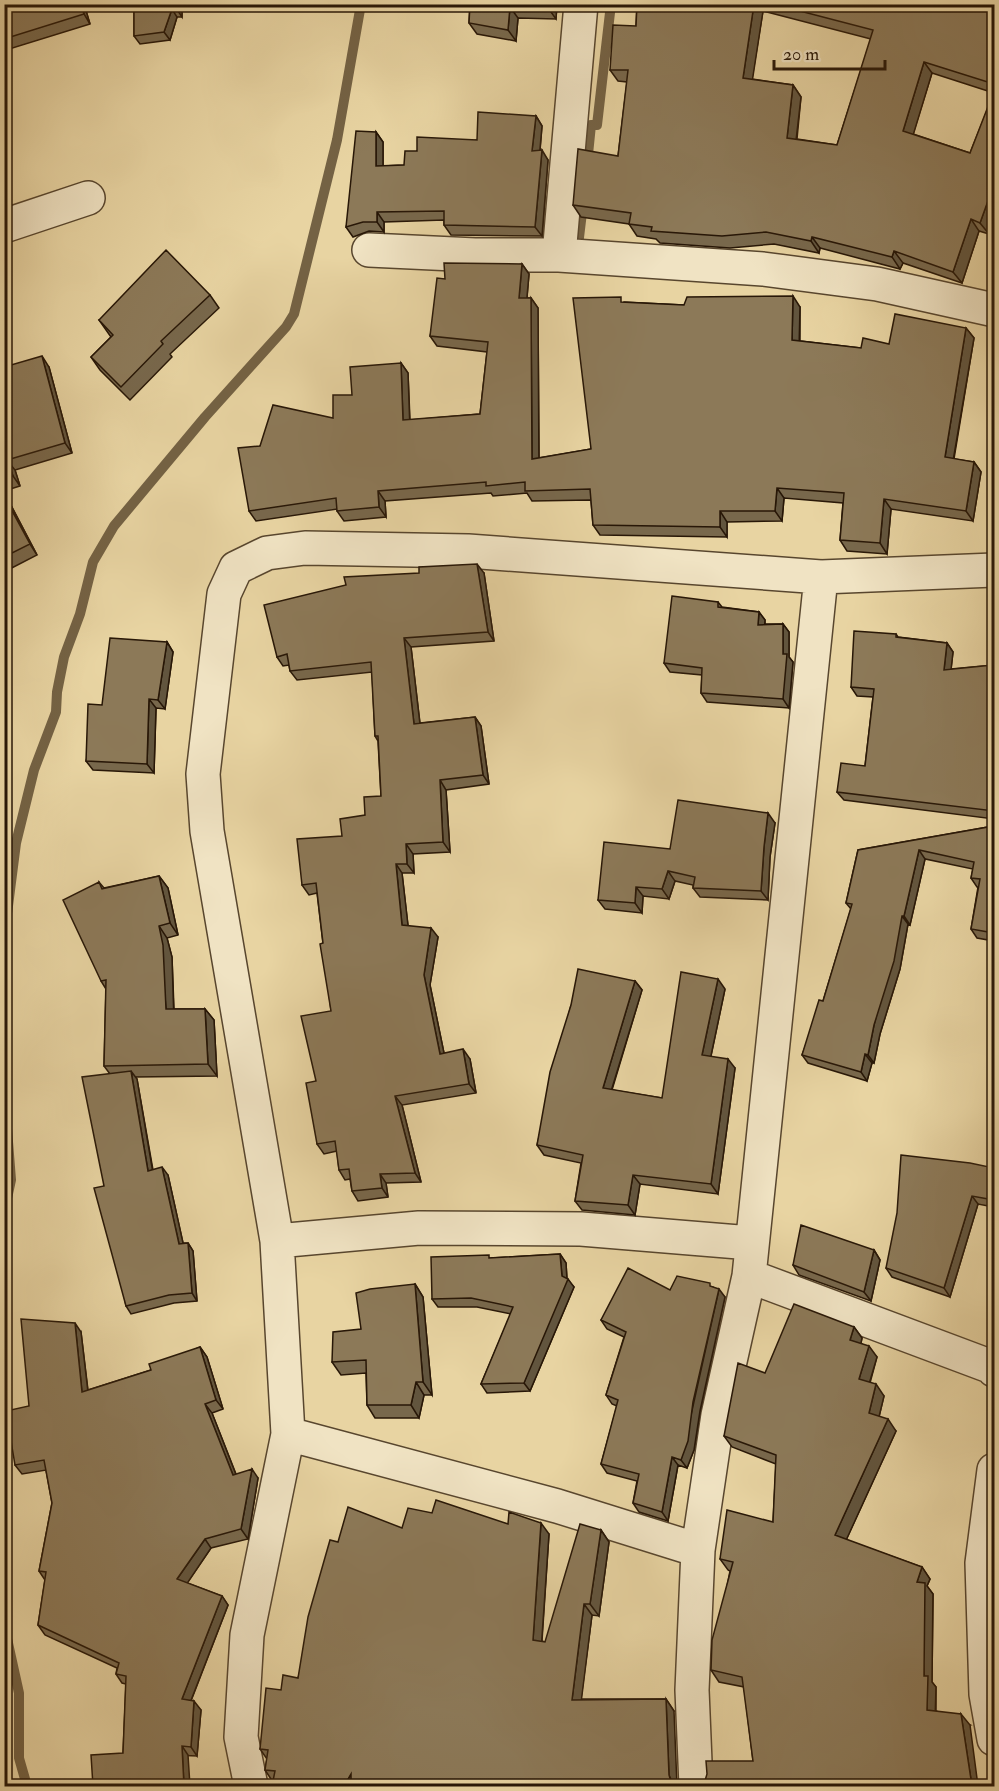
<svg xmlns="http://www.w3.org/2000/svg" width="999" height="1791" viewBox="0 0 999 1791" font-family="'IM FELL Double Pica',serif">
  <rect width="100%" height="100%" fill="#e8d4a2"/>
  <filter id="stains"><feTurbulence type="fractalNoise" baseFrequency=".00333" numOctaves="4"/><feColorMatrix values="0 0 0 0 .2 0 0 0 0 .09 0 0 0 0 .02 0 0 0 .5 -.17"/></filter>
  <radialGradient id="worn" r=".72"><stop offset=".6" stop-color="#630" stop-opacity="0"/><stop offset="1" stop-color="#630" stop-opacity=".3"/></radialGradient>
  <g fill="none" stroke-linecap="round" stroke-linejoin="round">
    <path stroke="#746244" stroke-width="10" d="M587 164 591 125H597L611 4
      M583 204 578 246 586 247
      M4 937 16 843 34 770 56 712 57 692 64 657 80 614 93 562 114 526 205 417 286 327 294 314 337 140 361 4
      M4 1091 11 1180 4 1212
      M4 1625 19 1693V1758L27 1786"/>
    <g stroke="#58462e" stroke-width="36">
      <path id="minor" d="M4 226 88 198
        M369 250 475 255H559L763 269 877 284 994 310
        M559 255 581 4
        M277 1241 419 1228 581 1229 751 1243
        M749 1276 992 1367 994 1370
        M288 1434 557 1506 698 1550
        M994 1470 982 1563 986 1694 994 1739
        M251 1786 241 1737 247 1635 288 1434 277 1241 207 831 203 774 224 594 236 568 267 553 305 548 468 551 821 577 994 570
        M696 1786 692 1690 698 1550 718 1415 749 1276 821 577"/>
    </g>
    <use href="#minor" stroke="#f0e3c3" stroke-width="33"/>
  </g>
  <path fill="#78684c" stroke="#281707" stroke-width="1.5" fill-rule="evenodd" d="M84 4 90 24 6 50 4 49V5Z
    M134 4H182V17H177L170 40 140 44 134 36Z
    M470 4H557L556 19 518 18 516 41 477 34 469 23Z
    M637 4H994V218L989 234 979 231 962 283 903 263 900 269 820 248 819 253 774 244 730 248 660 243 656 239 637 236 629 224 581 217 573 205 618 156 627 82 618 81 610 70 636 26ZM763 11 871 39 837 145 797 139 801 97 793 85 752 79ZM932 73 994 93 970 153 913 134Z
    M536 116 542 126 540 151 548 160 542 236 451 235 444 225V220L384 222V232L369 231 353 237 346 227 376 132 383 142V166L404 165 417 151 477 140Z
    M522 264 529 274 527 298H531L538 308 539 458 591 449 624 302 684 305 800 307V341L861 348 889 344 966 328 974 338 954 459 974 462 981 472 973 521 891 509 887 554 847 551 840 540 843 503 784 498 782 521 727 522V537L600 535 593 525 591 500 532 501 527 493 493 496 491 493 385 501 386 517 344 521 337 511V509L256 521 249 511 260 446 333 418 352 395 401 363 408 373 410 420 480 414 487 352 437 346 430 336 445 279Z
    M210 295 219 308 170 354 172 357 130 400 100 370 91 357 111 337 99 320Z
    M4 367H49L72 453 15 470 20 486 4 491Z
    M4 492 37 555 4 572Z
    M484 573 494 641 411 647 420 723 475 717 481 726 489 784 446 790 450 852 413 854 414 873H402L408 926 438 937 430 985 444 1053 470 1059 476 1093 402 1105 421 1182 386 1183 388 1197 358 1201 352 1191 350 1179 345 1180 339 1170 337 1151 324 1154 317 1144 316 1081 331 1011 317 893 309 895 302 885 342 836 365 815 381 796 378 741 375 736 372 672 297 680 290 671 289 665 283 666 277 657Z
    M718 602 722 607 759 612 765 620V624H783L789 632V657L793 662 789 708 707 702 701 693 702 675 670 672 664 663Z
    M896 634 898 637 947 643 953 652 951 669 993 665 994 667V819L844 800 837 792 865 766 873 697 857 696 851 687Z
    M167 642 173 652 165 709 156 708 154 773 93 770 86 761 102 705Z
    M775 823 770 857 768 900 700 897 693 888V885L675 881 669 899 643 896 642 913 605 909 598 900 670 849Z
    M994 826V941L977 938 971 929 978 887H977L971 878 973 869 925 859 910 925 908 924 900 969 880 1034 874 1063H872L867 1081 808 1063 802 1055 823 1001 851 909 846 903 858 850Z
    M159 876 168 888 178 935 167 938 172 957 174 1009H205L214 1020 217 1076 135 1077 137 1079 153 1170 168 1175 183 1243H188L193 1251 197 1301 174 1303 131 1314 126 1306 104 1186 110 1074 104 1066 106 989 101 981 99 882 104 888Z
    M635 981 642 990 612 1090 662 1098 725 989 711 1056 735 1068 718 1194 640 1184 635 1215 582 1210 575 1201 581 1163 544 1155 537 1145 571 1005Z
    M994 1168V1207L978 1204 950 1297 892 1277 886 1268Z
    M874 1250 880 1260 871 1301 799 1275 793 1265Z
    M560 1254 566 1263 567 1279 574 1287 530 1391 487 1393 481 1384 511 1314 477 1307H438L432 1299 491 1258Z
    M415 1284 423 1297 432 1395H424L419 1418H375L367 1405 366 1373 341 1375 332 1362 361 1329Z
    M713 1287 725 1297 700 1411 694 1450 687 1468 678 1465 668 1521 639 1512 633 1503 637 1481 607 1473 601 1464 617 1406 612 1404 606 1395 624 1337 607 1329 601 1320 670 1290Z
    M854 1327 862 1338 861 1343 877 1357 870 1383 884 1396 879 1417 896 1431 846 1540 922 1567 930 1579 927 1586 933 1594 932 1682 936 1687V1711L970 1725 753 1761 744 1687 719 1682 711 1670 730 1571 728 1570 720 1559 773 1522 776 1464 732 1447 724 1436 765 1373Z
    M81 1332 88 1390 151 1370 200 1347 207 1357 223 1409 212 1413 236 1474 258 1478 248 1539 211 1548 187 1583 222 1596 228 1605 191 1701 201 1710 197 1756 123 1753 126 1684 122 1683 116 1674 117 1668 45 1635 38 1625 45 1580 39 1571 52 1503 46 1470 22 1474 15 1465 29 1406Z
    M432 1513 508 1524 549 1534 542 1641 545 1642 601 1530 609 1542 599 1616 592 1615 581 1699H666L674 1711 273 1782 265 1770 267 1759 260 1749 281 1690 298 1678 338 1542 402 1528Z"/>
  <path fill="#62553e" stroke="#281707" stroke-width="1.5" d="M81 4H84L90 24 84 14Z
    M176 4H182V17L176 8Z
    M548 4H557L556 19 548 8Z
    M754 4H758L763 11 751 89 743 78Z
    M510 7 518 18 516 41 508 30Z
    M172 9 177 17 170 40 164 32Z
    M924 62 932 73 911 142 903 131Z
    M793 85 801 97 795 149 787 138Z
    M536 116 542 126 539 160 532 151Z
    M376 132 383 142V176L376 166Z
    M542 150 548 160 542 236 535 227Z
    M994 184V218L989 234 980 223Z
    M377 212 384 222V232L377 222Z
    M971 219 979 231 962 283 953 272Z
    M812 237 820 248 819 253 811 241Z
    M894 251 903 263 900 269 892 257Z
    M522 264 529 274 526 308 519 298Z
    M793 296 800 307 799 350 792 340Z
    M531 298 538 308 539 469 532 459Z
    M966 328 974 338 952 467 945 457Z
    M42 356 49 367 72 453 65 443Z
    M401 363 408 373 410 430 403 420Z
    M7 460 15 470 20 486 13 476Z
    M974 462 981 472 973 521 966 511Z
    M777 488 784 498 782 521 775 511Z
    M378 491 385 501 386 517 379 507Z
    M4 492 37 555 30 544 4 496Z
    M884 499 891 509 887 554 880 543Z
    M720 511 727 522V537L720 527Z
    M477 564 484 573 494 641 488 632Z
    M759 612 765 620 764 633 758 625Z
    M783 624 789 632V657L793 662 789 708 783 699Z
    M404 638 411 647 421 733 414 724Z
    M167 642 173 652 165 709 158 700Z
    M947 643 953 652 950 679 944 670Z
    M149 699 156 708 154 773 147 764Z
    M475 717 481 726 489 784 483 775Z
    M440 780 446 790 450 852 443 842Z
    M768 813 775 823 770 857 768 900 761 891 764 847Z
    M406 844 413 854 414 873 407 864Z
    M919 850 925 859 910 925 904 916Z
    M396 864 402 873 409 934 402 925Z
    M668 871 675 881 669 899 662 889Z
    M159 876 168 888 178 935 170 923Z
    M636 887 643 896 642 913 635 903Z
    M902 916 908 924 900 969 880 1034 874 1063 868 1055 874 1025Z
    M159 926 167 938 172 957 174 1021 166 1009Z
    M431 928 438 937 430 985 446 1063 440 1054 424 975Z
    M718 979 725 989 709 1065 702 1055Z
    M635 981 642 990 609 1098 603 1088Z
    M205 1009 214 1020 217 1076 208 1064Z
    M463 1049 470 1059 476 1093 469 1084Z
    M865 1054 872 1063 867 1081 861 1072Z
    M728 1059 735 1068 718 1194 711 1184Z
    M131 1071 137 1079 154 1179 148 1171Z
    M395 1096 402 1105 421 1182 415 1173Z
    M162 1167 168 1175 185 1252 179 1244Z
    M380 1174 386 1183 388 1197 382 1188Z
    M633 1175 640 1184 635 1215 628 1205Z
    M972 1196 978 1204 950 1297 944 1288Z
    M188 1243 193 1251 197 1301 192 1293Z
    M874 1250 880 1260 871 1301 864 1292Z
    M560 1254 566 1263 567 1280 568 1279 574 1287 530 1391 524 1383 562 1276Z
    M415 1284 423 1297 432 1395 423 1382Z
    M719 1289 725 1297 700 1411 694 1450 687 1468 681 1460Z
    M75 1323 81 1332 89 1401 82 1392Z
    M854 1327 862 1338 859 1352 850 1340Z
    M869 1346 877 1357 867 1391 859 1379Z
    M200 1347 207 1357 223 1409 216 1400Z
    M416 1382 424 1395 419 1418 411 1405Z
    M876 1384 884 1396 877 1425 869 1413Z
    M205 1404 212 1413 240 1485 233 1475Z
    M888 1419 896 1431 843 1547 835 1535Z
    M672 1457 678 1465 668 1521 662 1512Z
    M252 1469 258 1478 248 1539 241 1529Z
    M541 1523 549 1534 541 1651 533 1640Z
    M601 1530 609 1542 599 1616 590 1604Z
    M205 1539 211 1548 184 1588 177 1579Z
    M922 1567 930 1579 927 1586 933 1594 932 1682 936 1687 935 1721 927 1710 917 1582Z
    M222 1596 228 1605 188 1708 182 1699Z
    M584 1604 592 1615 580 1711 572 1700Z
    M666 1699 674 1711 677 1786H674L669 1775Z
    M194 1701 201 1710 197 1756 191 1747Z
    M961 1714 970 1725 978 1786H972Z
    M182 1746 188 1755 190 1786H184Z
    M351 1774 359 1786H344Z"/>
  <path fill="#8c7958" stroke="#281707" stroke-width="1.5" d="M6 4H81L84 14 4 39V5Z
    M134 4H176V8L172 9 164 32 134 36Z
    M470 4H548V8L510 7 508 30 469 23Z
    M637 4H754L743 78 793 85 787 138 837 145 873 30 773 4H994V84L924 62 903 131 970 153 994 91V169L993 174H994V184L980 223 971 219 953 272 894 251 892 257 812 237 811 241 766 232 722 236 651 231 652 227 629 224 631 213 573 205 578 149 618 156 628 70H610L613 25 636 26Z
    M478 112 536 116 532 151 542 150 535 227 444 225V211L377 212V222H363L346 227 356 131 376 132V166L404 165 405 151H417V137L477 140Z
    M166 250 210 295 161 341 163 344 121 387 91 357 113 335 99 320Z
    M444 263 522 264 519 298H531L532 459 591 449 573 298 621 297V302L684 305 687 297 793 296 792 340 861 348 863 338 889 344 895 314 966 328 945 457 974 462 966 511 884 499 880 543 840 540 844 493 777 488 775 511H720V527L593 525 590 489 525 491V482L486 486V482L378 491 379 507 337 511 336 498 249 511 238 448 260 446 273 405 333 418V395H352L350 367 401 363 403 420 480 414 488 342 430 336 437 278 445 279Z
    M42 356 65 443 7 460 13 476 4 478V367Z
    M4 496 30 544 4 557Z
    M477 564 488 632 404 638 414 724 475 717 483 775 440 780 443 842 406 844 407 864H396L402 925 431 928 424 975 440 1054 463 1049 469 1084 395 1096 415 1173 380 1174 382 1188 352 1191 349 1169 339 1170 335 1141 317 1144 306 1083 316 1081 301 1016 331 1011 320 944 323 943 316 883 302 885 297 839 342 836 340 819 365 815 364 797 381 796 378 736H375L371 662 290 671 287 654 277 657 264 605 346 585 344 577 419 573V567Z
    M672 596 718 602V607L759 612 758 625 783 624V654H787L783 699 701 693 702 668 664 663Z
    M854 631 896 634V637L947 643 944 670 993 665 994 685V811L837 792 841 763 865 766 874 689 851 687Z
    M110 638 167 642 158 700 149 699 147 764 86 761 88 704 102 705Z
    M678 800 768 813 764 847 761 891 693 888 695 877 668 871 662 889 636 887 635 903 598 900 604 842 670 849Z
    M994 826V933L971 929 980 879 971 878 974 862 919 850 904 916H902L894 961 874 1025 868 1055 865 1054 861 1072 802 1055 819 1000 823 1001 852 904 846 903 858 850Z
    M159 876 170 923 159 926 163 945 166 1009H205L208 1064 104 1066 106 980 101 981 63 900 99 882 102 889Z
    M578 969 635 981 603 1088 662 1098 681 972 718 979 702 1055 728 1059 711 1184 633 1175 628 1205 575 1201 583 1155 537 1145 550 1072 571 1005Z
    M131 1071 148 1171 162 1167 179 1244 188 1243 192 1293 169 1295 126 1306 94 1188 104 1186 82 1077Z
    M901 1155 970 1163 994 1168V1200L972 1196 944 1288 886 1268 897 1213Z
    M801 1225 874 1250 864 1292 793 1265Z
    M560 1254 562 1276 568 1279 524 1383 481 1384 513 1307 471 1298 432 1299 431 1257 489 1255V1258Z
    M628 1268 670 1290 677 1276 710 1283V1286L719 1289 693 1402 688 1441 681 1460 672 1457 662 1512 633 1503 639 1474 601 1464 618 1400 606 1395 626 1332 601 1320Z
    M415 1284 423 1382H416L411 1405H367L366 1360 332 1362 333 1332 361 1329 356 1293 370 1289Z
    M794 1304 854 1327 850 1340 869 1346 859 1379 876 1384 869 1413 888 1419 835 1535 922 1567 917 1582 925 1583 924 1676H928L927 1710 961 1714 972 1786H701L704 1784 707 1774 706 1761H753L742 1677 711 1670 712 1640 733 1562 720 1559 727 1510 773 1522 776 1455 724 1436 738 1363 765 1373Z
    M21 1319 75 1323 82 1392 151 1370 149 1364 200 1347 216 1400 205 1404 233 1475 252 1469 241 1529 205 1539 177 1579 222 1596 182 1699 194 1701 191 1747 182 1746 184 1786H93L91 1755 123 1753 126 1676 116 1674 119 1663 38 1625 46 1572 39 1571 52 1503 44 1460 15 1465 6 1411 29 1406Z
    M436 1500 508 1524 509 1512 541 1523 533 1640 545 1642 580 1524 601 1530 590 1604H584L572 1700 666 1699 669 1775 672 1785 674 1786H351V1774L344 1786H272L275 1771 265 1770 268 1750 260 1749 266 1688 281 1690 283 1675 298 1678 308 1617 330 1540 338 1542 348 1507 402 1528 408 1508 432 1513Z"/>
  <rect width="999" height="1791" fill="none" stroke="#e8d4a2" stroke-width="24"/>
  <rect x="6" y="6" width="987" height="1779" fill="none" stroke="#281707" stroke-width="3"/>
  <rect x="12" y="12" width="975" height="1767" fill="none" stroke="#281707" stroke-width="1.5"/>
  <path d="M774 60v9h111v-9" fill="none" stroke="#281707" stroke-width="3"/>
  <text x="783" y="60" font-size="18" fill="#281707" stroke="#f0e3c3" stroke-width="4.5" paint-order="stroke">20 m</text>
  <rect width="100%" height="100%" filter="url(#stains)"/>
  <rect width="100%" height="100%" fill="url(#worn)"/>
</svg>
